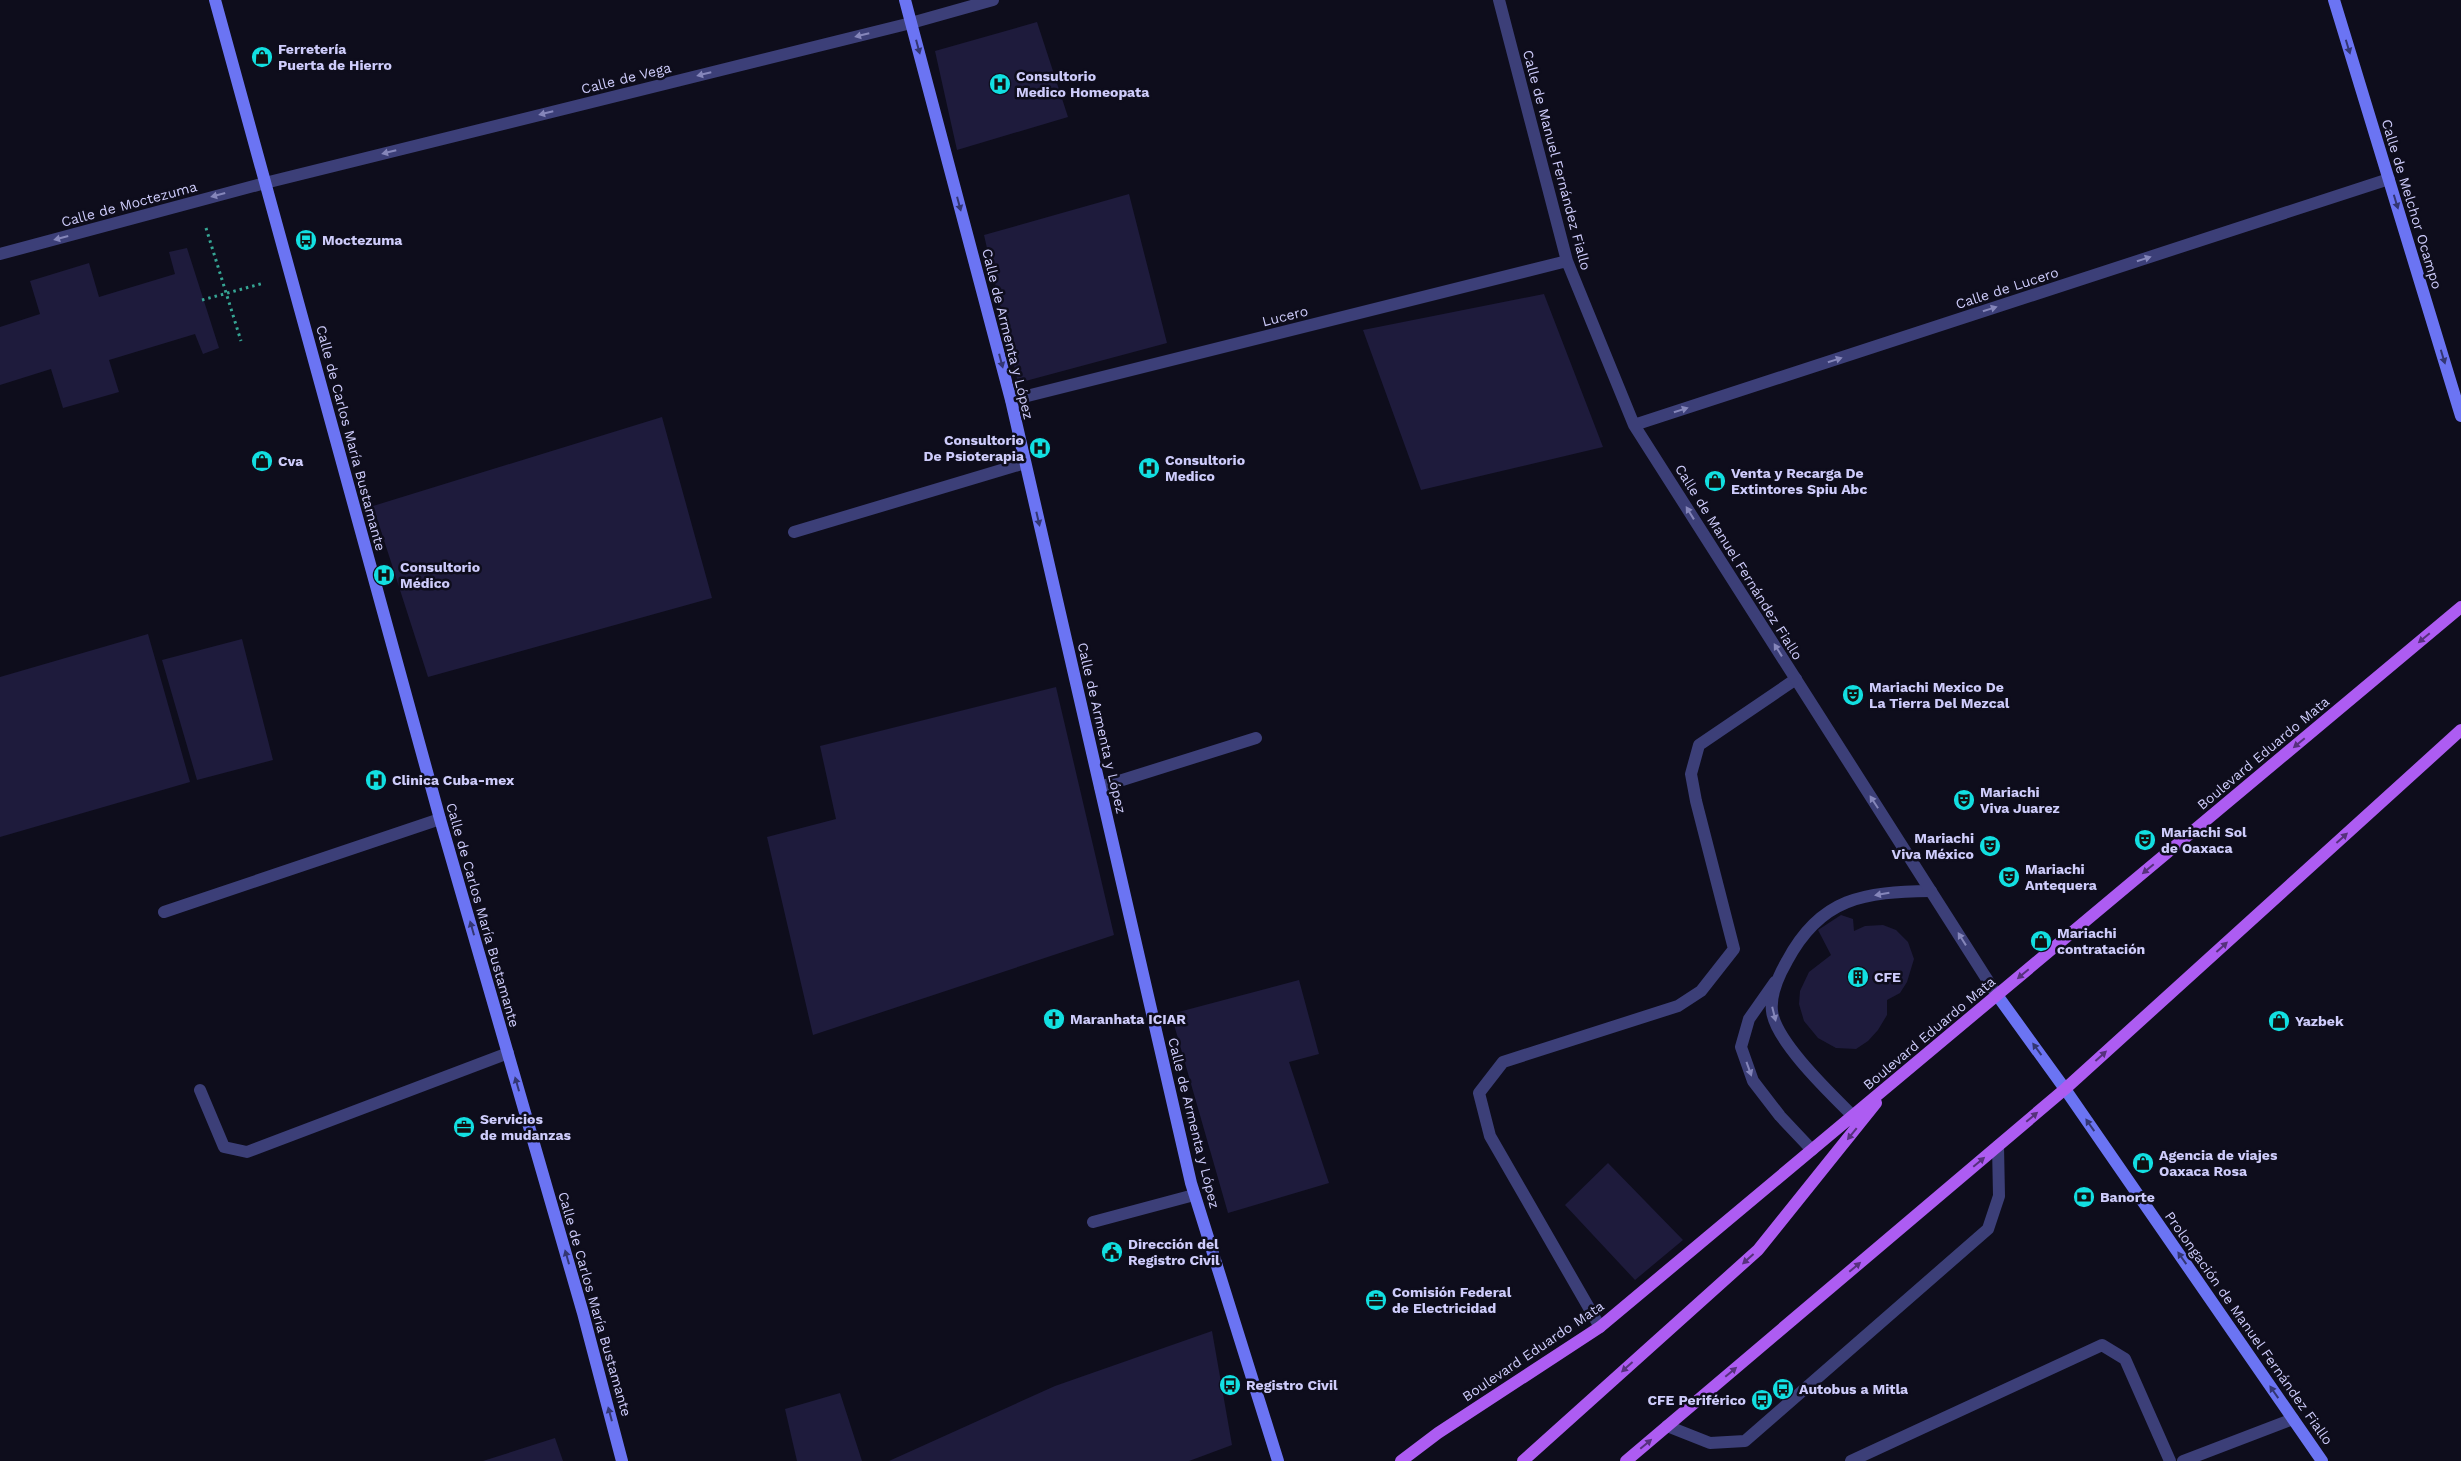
<svg xmlns="http://www.w3.org/2000/svg" width="2461" height="1461" viewBox="0 0 2461 1461" font-family="'Work Sans',sans-serif">
  <rect width="100%" height="100%" fill="#0e0d1c"/>
  <path fill="#1e1b3c" d="M1037 22 1068 117 957 150 935 51Z
    M1129 194 1167 343 1018 383 984 235Z
    M187 248 219 348 203 354 195 334 109 360 119 392 63 408 51 369 0 385V327L40 314 30 281 89 263 99 297 175 274 169 252Z
    M1544 294 1603 447 1421 490 1363 330Z
    M662 417 712 598 428 677 373 506Z
    M148 634 190 782 0 837V677Z
    M242 639 273 760 197 780 162 660Z
    M1056 687 1114 935 813 1035 767 837 836 819 820 746Z
    M1841 915 1853 919 1854 931 1865 926 1883 925 1896 930 1908 942 1914 959 1907 982 1900 993 1887 1000V1015L1878 1030 1868 1041 1856 1049 1836 1048 1818 1038 1804 1021 1799 1004 1800 991 1809 972 1831 955 1818 930Z
    M1299 980 1319 1054 1289 1062 1329 1183 1228 1213 1171 1014Z
    M1608 1163 1683 1240 1635 1280 1565 1205Z
    M1212 1331 1232 1445 1189 1461H889L1055 1386Z
    M840 1393 862 1461H797L785 1409Z
    M555 1438 563 1461H483Z"/>
  <g fill="none" stroke-linecap="round" stroke-linejoin="round">
    <path stroke="#36a594" stroke-width="3" stroke-dasharray="2.5 4" stroke-linecap="butt" d="M206 228 241 341
      M202 300 264 283"/>
    <path stroke="#3c3f78" stroke-width="12" d="M794 532 1025 463
      M164 912 440 819
      M1775 982 1749 1019 1741 1047 1753 1081 1780 1116 1812 1150
      M200 1090 224 1147 247 1152 508 1053
      M1853 1116C1831 1094 1775 1041 1772 1011 1770 994 1779 975 1787 961 1821 897 1864 892 1931 891
      M1093 1222 1194 1195
      M1600 1327 1490 1136 1479 1093 1503 1062 1678 1006 1701 991 1734 949 1696 801 1691 774 1699 745 1796 679
      M1667 1426 1710 1443 1745 1441 1988 1229 1999 1196 1998 1146
      M1851 1461 2102 1345 2125 1359 2170 1461
      M2183 1461 2293 1419"/>
    <path stroke="#3c3f78" stroke-width="12" d="M1499 0 1567 261 1634 425 1997 995
      M0 254 265 183 911 23 993 0
      M1011 400 1567 261
      M1634 425 2389 179
      M1100 787 1256 738"/>
    <path stroke="#6b74f3" stroke-width="12" d="M215 0 440 819 583 1313 622 1461
      M905 0 1011 400 1191 1183 1278 1461
      M2334 0 2461 416
      M1997 995 2065 1089 2322 1461"/>
    <path stroke="#ad5cf2" stroke-width="12" d="M1401 1461 1438 1433 1600 1327 2461 607
      M1523 1461 1758 1250 1876 1103
      M1626 1461 2065 1089 2461 730"/>
  </g>
  <defs><path id="oneway-solid" d="M-6-.8H1V-3.2L6.5 0L1 3.2V.8H-6Z" transform="scale(1.25)"/></defs>
  <g fill="#8586ba">
    <use href="#oneway-solid" transform="translate(862 35) rotate(166)"/>
    <use href="#oneway-solid" transform="translate(704 74) rotate(166)"/>
    <use href="#oneway-solid" transform="translate(546 113) rotate(166)"/>
    <use href="#oneway-solid" transform="translate(389 152) rotate(166)"/>
    <use href="#oneway-solid" transform="translate(218 195) rotate(165)"/>
    <use href="#oneway-solid" transform="translate(61 238) rotate(165)"/>
    <use href="#oneway-solid" transform="translate(2144 259) rotate(-18)"/>
    <use href="#oneway-solid" transform="translate(1990 309) rotate(-18)"/>
    <use href="#oneway-solid" transform="translate(1835 360) rotate(-18)"/>
    <use href="#oneway-solid" transform="translate(1681 410) rotate(-18)"/>
    <use href="#oneway-solid" transform="translate(1690 513) rotate(-122)"/>
    <use href="#oneway-solid" transform="translate(1778 650) rotate(-122)"/>
    <use href="#oneway-solid" transform="translate(1874 802) rotate(-123)"/>
    <use href="#oneway-solid" transform="translate(1882 894) rotate(170)"/>
    <use href="#oneway-solid" transform="translate(1962 939) rotate(-122)"/>
    <use href="#oneway-solid" transform="translate(1774 1014) rotate(76)"/>
    <use href="#oneway-solid" transform="translate(1749 1069) rotate(70)"/>
  </g>
  <g fill="#333672">
    <use href="#oneway-solid" transform="translate(918 47) rotate(75)"/>
    <use href="#oneway-solid" transform="translate(2348 47) rotate(73)"/>
    <use href="#oneway-solid" transform="translate(2396 202) rotate(73)"/>
    <use href="#oneway-solid" transform="translate(959 204) rotate(75)"/>
    <use href="#oneway-solid" transform="translate(2443 357) rotate(73)"/>
    <use href="#oneway-solid" transform="translate(1001 361) rotate(75)"/>
    <use href="#oneway-solid" transform="translate(1038 519) rotate(77)"/>
    <use href="#oneway-solid" transform="translate(472 928) rotate(-106)"/>
    <use href="#oneway-solid" transform="translate(2037 1049) rotate(-126)"/>
    <use href="#oneway-solid" transform="translate(517 1084) rotate(-106)"/>
    <use href="#oneway-solid" transform="translate(2090 1125) rotate(-125)"/>
    <use href="#oneway-solid" transform="translate(567 1257) rotate(-106)"/>
    <use href="#oneway-solid" transform="translate(2182 1258) rotate(-125)"/>
    <use href="#oneway-solid" transform="translate(2274 1392) rotate(-125)"/>
    <use href="#oneway-solid" transform="translate(610 1414) rotate(-105)"/>
  </g>
  <g fill="#56317c">
    <use href="#oneway-solid" transform="translate(2424 638) rotate(140)"/>
    <use href="#oneway-solid" transform="translate(2299 743) rotate(140)"/>
    <use href="#oneway-solid" transform="translate(2342 838) rotate(-42)"/>
    <use href="#oneway-solid" transform="translate(2148 869) rotate(140)"/>
    <use href="#oneway-solid" transform="translate(2222 947) rotate(-42)"/>
    <use href="#oneway-solid" transform="translate(2023 974) rotate(140)"/>
    <use href="#oneway-solid" transform="translate(2101 1056) rotate(-42)"/>
    <use href="#oneway-solid" transform="translate(2032 1117) rotate(-40)"/>
    <use href="#oneway-solid" transform="translate(1852 1134) rotate(129)"/>
    <use href="#oneway-solid" transform="translate(1979 1162) rotate(-40)"/>
    <use href="#oneway-solid" transform="translate(1748 1259) rotate(138)"/>
    <use href="#oneway-solid" transform="translate(1855 1267) rotate(-40)"/>
    <use href="#oneway-solid" transform="translate(1627 1367) rotate(138)"/>
    <use href="#oneway-solid" transform="translate(1731 1372) rotate(-40)"/>
    <use href="#oneway-solid" transform="translate(1646 1444) rotate(-40)"/>
  </g>
  <defs>
    <g id="shop-disc" transform="scale(1.125)"><circle r="9.5" fill="#12dfe1" stroke="#0e0d1c"/><path d="M-5-2.5h2.3a2.7 3.5 0 0 1 5.4 0H5L5.5 6h-11ZM-1.5-2.5h3a1.5 2.3 0 0 0-3 0Z" fill="#111"/></g>
    <g id="hospital-disc" transform="scale(1.125)"><circle r="9.5" fill="#12dfe1" stroke="#0e0d1c"/><path d="M-5-5h3v3.5h4V-5h3V5h-3V1.5h-4V5h-3Z" fill="#111"/></g>
    <g id="bus-disc" transform="scale(1.125)"><circle r="9.5" fill="#12dfe1" stroke="#0e0d1c"/><path d="M-5-6H5V4H4V6H2V4H-2V6H-4V4H-5ZM-3.5-4V0h7V-4ZM-3.5 1.2v1.5H-2V1.2ZM2 1.2v1.5H3.5V1.2Z" fill="#111"/></g>
    <g id="theatre-disc" transform="scale(1.125)"><circle r="9.5" fill="#12dfe1" stroke="#0e0d1c"/><path d="M-5-5.5Q0-4 5-5.5V0Q5 5 0 6Q-5 5-5 0ZM-3.3-2.5H-1v1.5H-3.3ZM1-2.5H3.3v1.5H1ZM-2.8 1Q0 5.5 2.8 1Z" fill="#111"/></g>
    <g id="building-disc" transform="scale(1.125)"><circle r="9.5" fill="#12dfe1" stroke="#0e0d1c"/><path d="M-4-6H4V6H1V3H-1V6H-4ZM-2.5-4.3h1.7v1.8h-1.7ZM.8-4.3h1.7v1.8H.8ZM-2.5-1h1.7V.8h-1.7ZM.8-1h1.7V.8H.8Z" fill="#111"/></g>
    <g id="church-disc" transform="scale(1.125)"><circle r="9.5" fill="#12dfe1" stroke="#0e0d1c"/><path d="M-1.2-6h2.4v3.5h3.3v2.4h-3.3V6h-2.4V-.1h-3.3v-2.4h3.3Z" fill="#111"/></g>
    <g id="office-disc" transform="scale(1.125)"><circle r="9.5" fill="#12dfe1" stroke="#0e0d1c"/><path d="M-6-3h4V-5.5h4V-3h4V5H-6ZM-1-4.5V-3h2v-1.5ZM-6 0V1H6V0Z" fill="#111"/></g>
    <g id="bank-disc" transform="scale(1.125)"><circle r="9.5" fill="#12dfe1" stroke="#0e0d1c"/><path d="M-6-4H6V4H-6ZM0-2.3a2.3 2.3 0 1 0 0 4.6a2.3 2.3 0 1 0 0-4.6Z" fill="#111"/></g>
    <g id="civic-disc" transform="scale(1.125)"><circle r="9.5" fill="#12dfe1" stroke="#0e0d1c"/><path d="M-.6-6.5H3V-4.5H.6V-3L4-1V1h2V6H-6V1h2V-1L-.6-3ZM-1.2 2.5V6h2.4V2.5Z" fill="#111"/></g>
  </defs>
  <g fill-rule="evenodd">
    <use href="#shop-disc" x="262" y="57"/>
    <use href="#hospital-disc" x="1000" y="84"/>
    <use href="#bus-disc" x="306" y="240"/>
    <use href="#hospital-disc" x="1040" y="448"/>
    <use href="#shop-disc" x="262" y="461"/>
    <use href="#hospital-disc" x="1149" y="468"/>
    <use href="#shop-disc" x="1715" y="481"/>
    <use href="#hospital-disc" x="384" y="575"/>
    <use href="#theatre-disc" x="1853" y="695"/>
    <use href="#hospital-disc" x="376" y="780"/>
    <use href="#theatre-disc" x="1964" y="800"/>
    <use href="#theatre-disc" x="2145" y="840"/>
    <use href="#theatre-disc" x="1990" y="846"/>
    <use href="#theatre-disc" x="2009" y="877"/>
    <use href="#shop-disc" x="2041" y="941"/>
    <use href="#building-disc" x="1858" y="977"/>
    <use href="#church-disc" x="1054" y="1019"/>
    <use href="#shop-disc" x="2279" y="1021"/>
    <use href="#office-disc" x="464" y="1127"/>
    <use href="#shop-disc" x="2143" y="1163"/>
    <use href="#bank-disc" x="2084" y="1197"/>
    <use href="#civic-disc" x="1112" y="1252"/>
    <use href="#office-disc" x="1376" y="1300"/>
    <use href="#bus-disc" x="1230" y="1385"/>
    <use href="#bus-disc" x="1783" y="1389"/>
    <use href="#bus-disc" x="1762" y="1400"/>
  </g>
  <g text-anchor="middle" dominant-baseline="central" stroke-width="5" stroke-linejoin="round" paint-order="stroke">
    <g font-size="14" font-weight="bold" fill="#ceccfb" stroke="#0e0d1c" text-anchor="start">
      <text x="278" y="49">Ferretería<tspan x="278" dy="16">Puerta de Hierro</tspan></text>
      <text x="1016" y="76">Consultorio<tspan x="1016" dy="16">Medico Homeopata</tspan></text>
      <text x="322" y="240">Moctezuma</text>
      <text x="1024" y="440" text-anchor="end">Consultorio<tspan x="1024" dy="16">De Psioterapia</tspan></text>
      <text x="1165" y="460">Consultorio<tspan x="1165" dy="16">Medico</tspan></text>
      <text x="278" y="461">Cva</text>
      <text x="1731" y="473">Venta y Recarga De<tspan x="1731" dy="16">Extintores Spiu Abc</tspan></text>
      <text x="400" y="567">Consultorio<tspan x="400" dy="16">Médico</tspan></text>
      <text x="1869" y="687">Mariachi Mexico De<tspan x="1869" dy="16">La Tierra Del Mezcal</tspan></text>
      <text x="392" y="780">Clinica Cuba-mex</text>
      <text x="1980" y="792">Mariachi<tspan x="1980" dy="16">Viva Juarez</tspan></text>
      <text x="2161" y="832">Mariachi Sol<tspan x="2161" dy="16">de Oaxaca</tspan></text>
      <text x="1974" y="838" text-anchor="end">Mariachi<tspan x="1974" dy="16">Viva México</tspan></text>
      <text x="2025" y="869">Mariachi<tspan x="2025" dy="16">Antequera</tspan></text>
      <text x="2057" y="933">Mariachi<tspan x="2057" dy="16">contratación</tspan></text>
      <text x="1874" y="977">CFE</text>
      <text x="1070" y="1019">Maranhata ICIAR</text>
      <text x="2295" y="1021">Yazbek</text>
      <text x="480" y="1119">Servicios<tspan x="480" dy="16">de mudanzas</tspan></text>
      <text x="2159" y="1155">Agencia de viajes<tspan x="2159" dy="16">Oaxaca Rosa</tspan></text>
      <text x="2100" y="1197">Banorte</text>
      <text x="1128" y="1244">Dirección del<tspan x="1128" dy="16">Registro Civil</tspan></text>
      <text x="1392" y="1292">Comisión Federal<tspan x="1392" dy="16">de Electricidad</tspan></text>
      <text x="1246" y="1385">Registro Civil</text>
      <text x="1799" y="1389">Autobus a Mitla</text>
      <text x="1746" y="1400" text-anchor="end">CFE Periférico</text>
    </g>
    <g font-size="14" fill="#ceccfb" stroke="#0e0d1c">
      <text transform="translate(626 78) rotate(-14)">Calle de Vega</text>
      <text transform="translate(1557 160) rotate(75)">Calle de Manuel Fernández Fiallo</text>
      <text transform="translate(129 204) rotate(-15)">Calle de Moctezuma</text>
      <text transform="translate(2412 204) rotate(73)">Calle de Melchor Ocampo</text>
      <text transform="translate(2007 288) rotate(-18)">Calle de Lucero</text>
      <text transform="translate(1285 316) rotate(-14)">Lucero</text>
      <text transform="translate(1008 334) rotate(76)">Calle de Armenta y López</text>
      <text transform="translate(351 438) rotate(75)">Calle de Carlos María Bustamante</text>
      <text transform="translate(1739 562) rotate(58)">Calle de Manuel Fernández Fiallo</text>
      <text transform="translate(1102 728) rotate(77)">Calle de Armenta y López</text>
      <text transform="translate(2263 753) rotate(-40)">Boulevard Eduardo Mata</text>
      <text transform="translate(483 915) rotate(74)">Calle de Carlos María Bustamante</text>
      <text transform="translate(1929 1033) rotate(-40)">Boulevard Eduardo Mata</text>
      <text transform="translate(1194 1123) rotate(76)">Calle de Armenta y López</text>
      <text transform="translate(595 1304) rotate(74)">Calle de Carlos María Bustamante</text>
      <text transform="translate(2249 1328) rotate(55)">Prolongación de Manuel Fernández Fiallo</text>
      <text transform="translate(1533 1351) rotate(-34)">Boulevard Eduardo Mata</text>
    </g>
  </g>
</svg>
